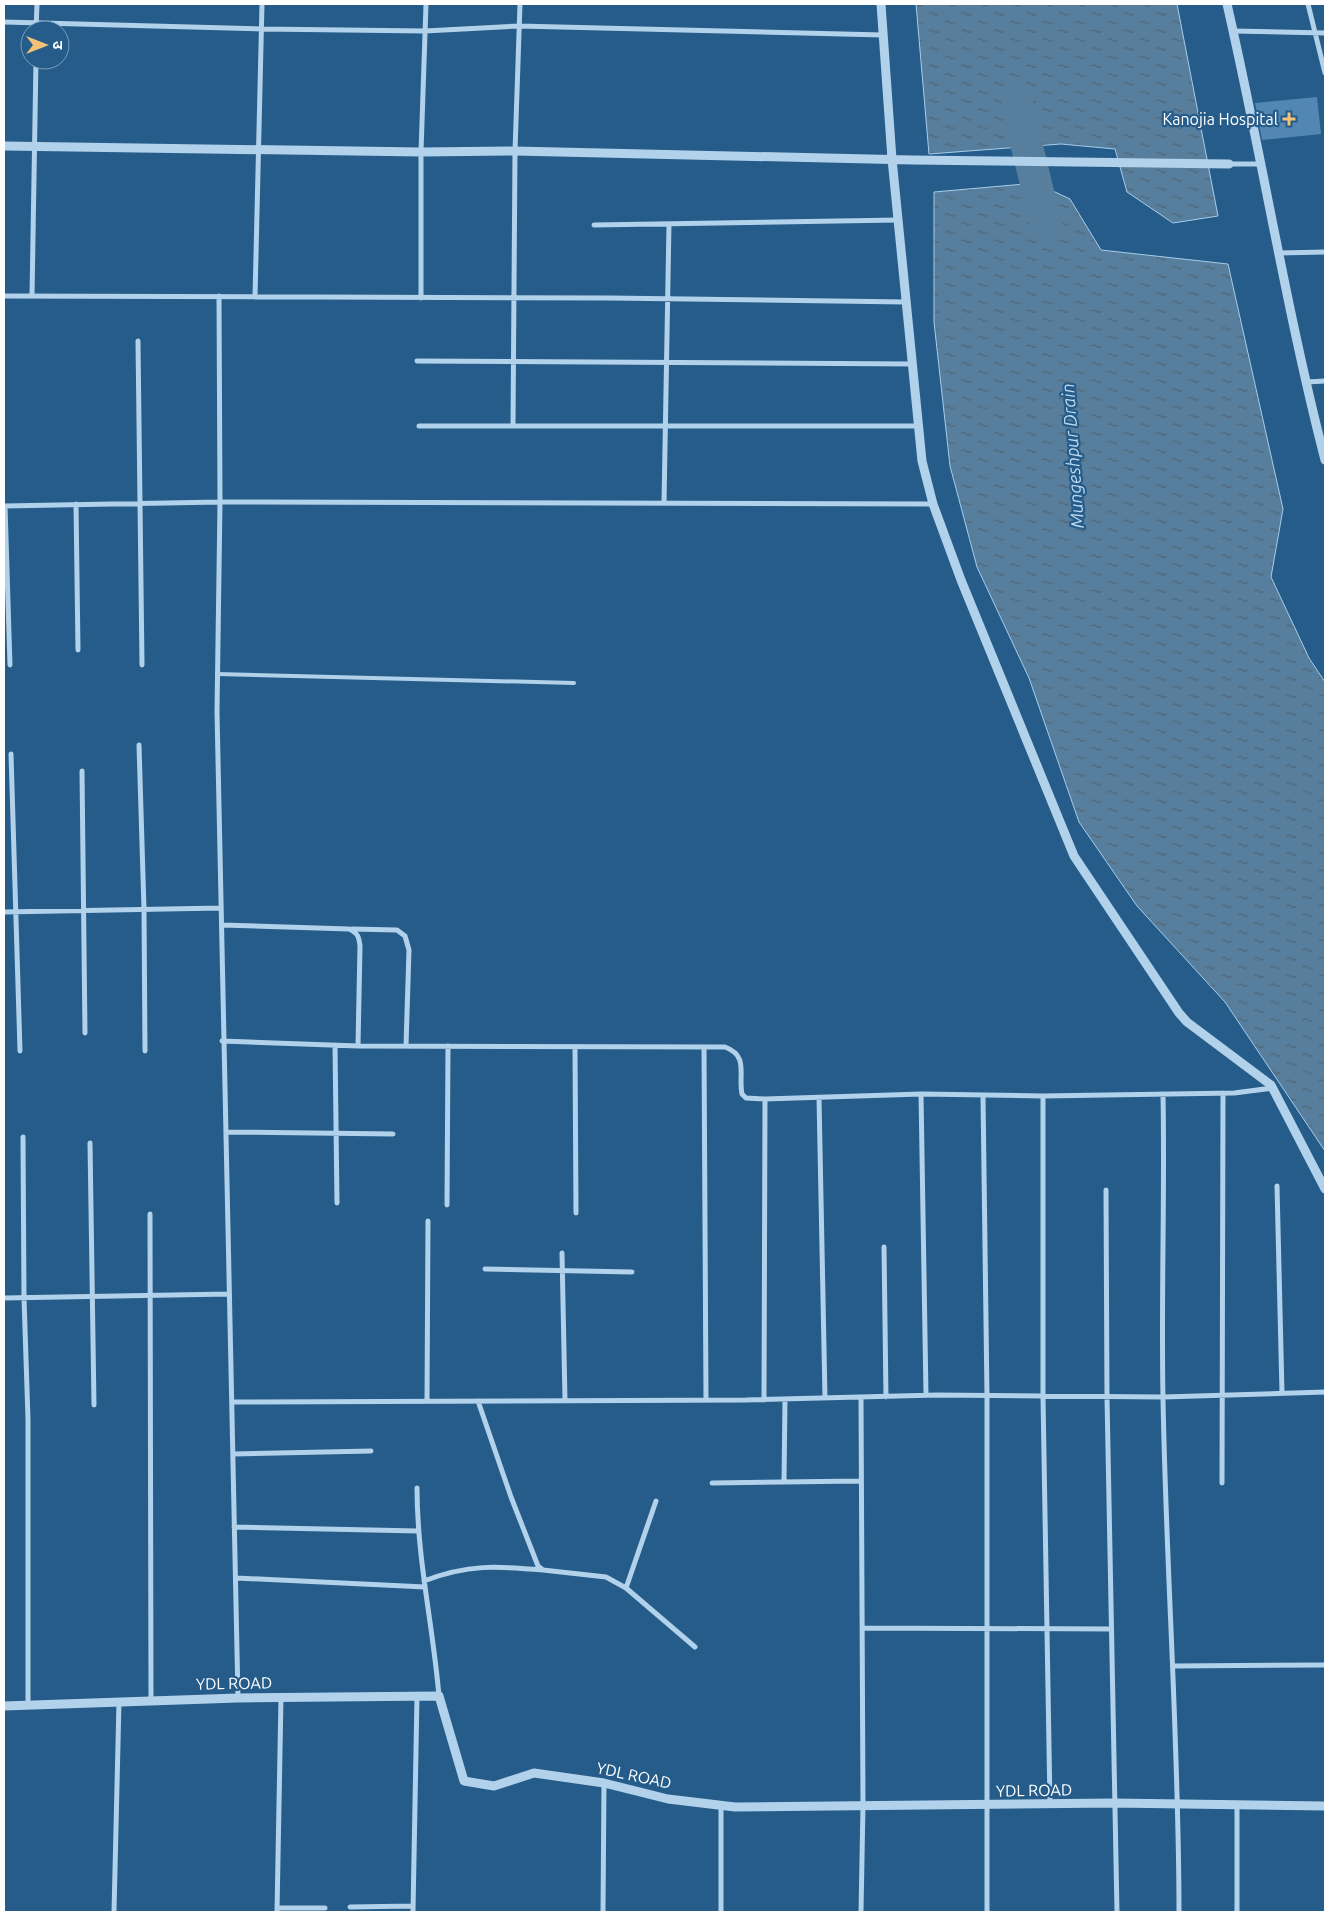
<svg xmlns="http://www.w3.org/2000/svg" width="1329" height="1916" viewBox="0 0 1329 1916" font-family="Ubuntu,'Noto Sans Devanagari',sans-serif">
  <defs>
    <pattern id="water-ripples" width="26" height="14" patternUnits="userSpaceOnUse" patternTransform="scale(1.25)"><rect width="26" height="14" fill="#577e9c"/><path d="M2 4q2-2 4 0t4 0M15 11q2-2 4 0t4 0" fill="none" stroke="#526574"/></pattern>
  </defs>
  <rect width="100%" height="100%" fill="#255c8a"/>
  <path fill="url(#water-ripples)" stroke="#a6cdea" d="M916 4H1177L1218 216 1173 223 1127 192 1115 149 1061 144 929 154Z
    M1036 183 1070 199 1101 250 1228 264 1283 509 1271 577 1309 658 1325 682V1151L1225 1002 1137 906 1079 822 1029 678 977 567 950 466 934 322V192Z"/>
  <g fill="none" stroke-linecap="round" stroke-linejoin="round">
    <path stroke="#577e9c" stroke-width="32" d="M1017 105 1046 225"/>
  </g>
  <path fill="#5187b2" d="M1317 97 1321 134 1262 140 1255 103Z"/>
  <g fill="none" stroke-linecap="round" stroke-linejoin="round">
    <path stroke="#b2d1ea" stroke-width="4" d="M217 674 574 683"/>
    <path stroke="#b2d1ea" stroke-width="5" d="M1308 4 1325 73
      M4 22 262 29 425 31 519 26 883 35
      M36 30 37 4
      M1233 31 1325 33
      M1229 164H1261
      M594 225 898 220
      M1278 253 1325 252
      M4 296 609 298 906 302
      M32 296 36 60
      M219 296 220 502 217 712 238 1698
      M255 297 262 4
      M421 298V152L426 4
      M138 341 142 665
      M417 361 912 364
      M1306 382 1325 381
      M419 426H918
      M513 426 515 151 520 4
      M664 503 669 224
      M76 504 78 650
      M4 506 220 502 933 504
      M5 506 10 665
      M139 745 144 909 145 1051
      M11 754 20 1051
      M82 771 85 1033
      M4 912 221 908
      M222 925 349 929C358 933 359 937 360 946L358 1046
      M352 929 397 930 405 936 409 950 406 1046
      M222 1041 358 1046 725 1047C749 1056 738 1074 742 1094L746 1098 765 1099 921 1094 1043 1096 1234 1093 1273 1088
      M335 1045 337 1203
      M704 1047 706 1400
      M575 1048 576 1213
      M921 1094 926 1395
      M1163 1094C1165 1195 1161 1297 1163 1398 1166 1570 1179 1741 1179 1912
      M983 1096 987 1396V1912
      M1043 1096V1397L1050 1805
      M819 1098 825 1398
      M226 1132 393 1134
      M23 1137 24 1298 28 1419V1705
      M90 1143 94 1405
      M1277 1186 1282 1393
      M1106 1190 1107 1398 1117 1912
      M447 1205 448 1046
      M150 1214 151 1701
      M884 1247 886 1397
      M562 1253 565 1400
      M485 1269 632 1272
      M4 1298 229 1294
      M861 1397 863 1805 861 1912
      M764 1400 765 1099
      M427 1401 428 1221
      M478 1401 511 1497 538 1566 543 1570 606 1577 626 1588 695 1647
      M232 1402 746 1400 937 1395 1163 1397 1325 1392
      M234 1454 371 1451
      M784 1482 785 1399
      M712 1483 861 1481
      M1222 1483 1223 1093
      M417 1488C417 1558 433 1626 439 1696
      M234 1527 418 1531
      M236 1578 425 1587
      M424 1581C468 1564 497 1566 543 1570
      M626 1588 656 1501
      M862 1628 1111 1629
      M1174 1666 1325 1665
      M350 1907 413 1906
      M277 1908H325
      M114 1912 119 1702
      M277 1912 281 1697
      M413 1912 417 1696
      M603 1912 604 1783
      M721 1912V1806
      M1237 1912V1805"/>
    <path stroke="#b2d1ea" stroke-width="9" d="M881 4 892 159 922 461 933 504 961 580 1074 856 1179 1013 1187 1022 1271 1085 1325 1189
      M1227 4C1262 156 1286 309 1325 460
      M4 146 421 152 515 151 913 160 1229 164
      M4 1706 238 1698 439 1696 464 1781 494 1786 534 1773 604 1783 668 1799 735 1807 1114 1803 1325 1806"/>
  </g>
  <path fill="#f4c176" stroke="#255c8a" stroke-width="2" d="M1286.5 111.5h5v5h5v5h-5v5h-5v-5h-5v-5h5z"/>
  <g text-anchor="middle" dominant-baseline="central" stroke-width="4.5" stroke-linejoin="round" paint-order="stroke">
    <g font-size="16" fill="#fff" stroke="#255c8a" text-anchor="end">
      <text x="1278" y="119">Kanojia Hospital</text>
    </g>
    <g font-size="16" fill="#fff" stroke="#255c8a">
      <text transform="translate(234 1683) rotate(-1)">YDL ROAD</text>
      <text transform="translate(634 1775) rotate(12)">YDL ROAD</text>
      <text transform="translate(1034 1790) rotate(-1)">YDL ROAD</text>
    </g>
    <g font-size="18" font-style="italic" fill="#bddbf1" stroke="#255c8a">
      <text transform="translate(1072 456) rotate(-94)">Mungeshpur Drain</text>
    </g>
  </g>
  <rect width="1329" height="1916" fill="none" stroke="#ffffff" stroke-width="10"/>
  <g transform="translate(45 45) rotate(90)"><circle r="24" fill="#255c8a" stroke="#7c9db9"/>
  <path d="M0-4L9 19L0 12L-9 19Z" fill="#f4c176"/>
  <text y="-8" font-size="14" font-weight="bold" text-anchor="middle" fill="#ffffff">उ</text>
  </g>
</svg>
